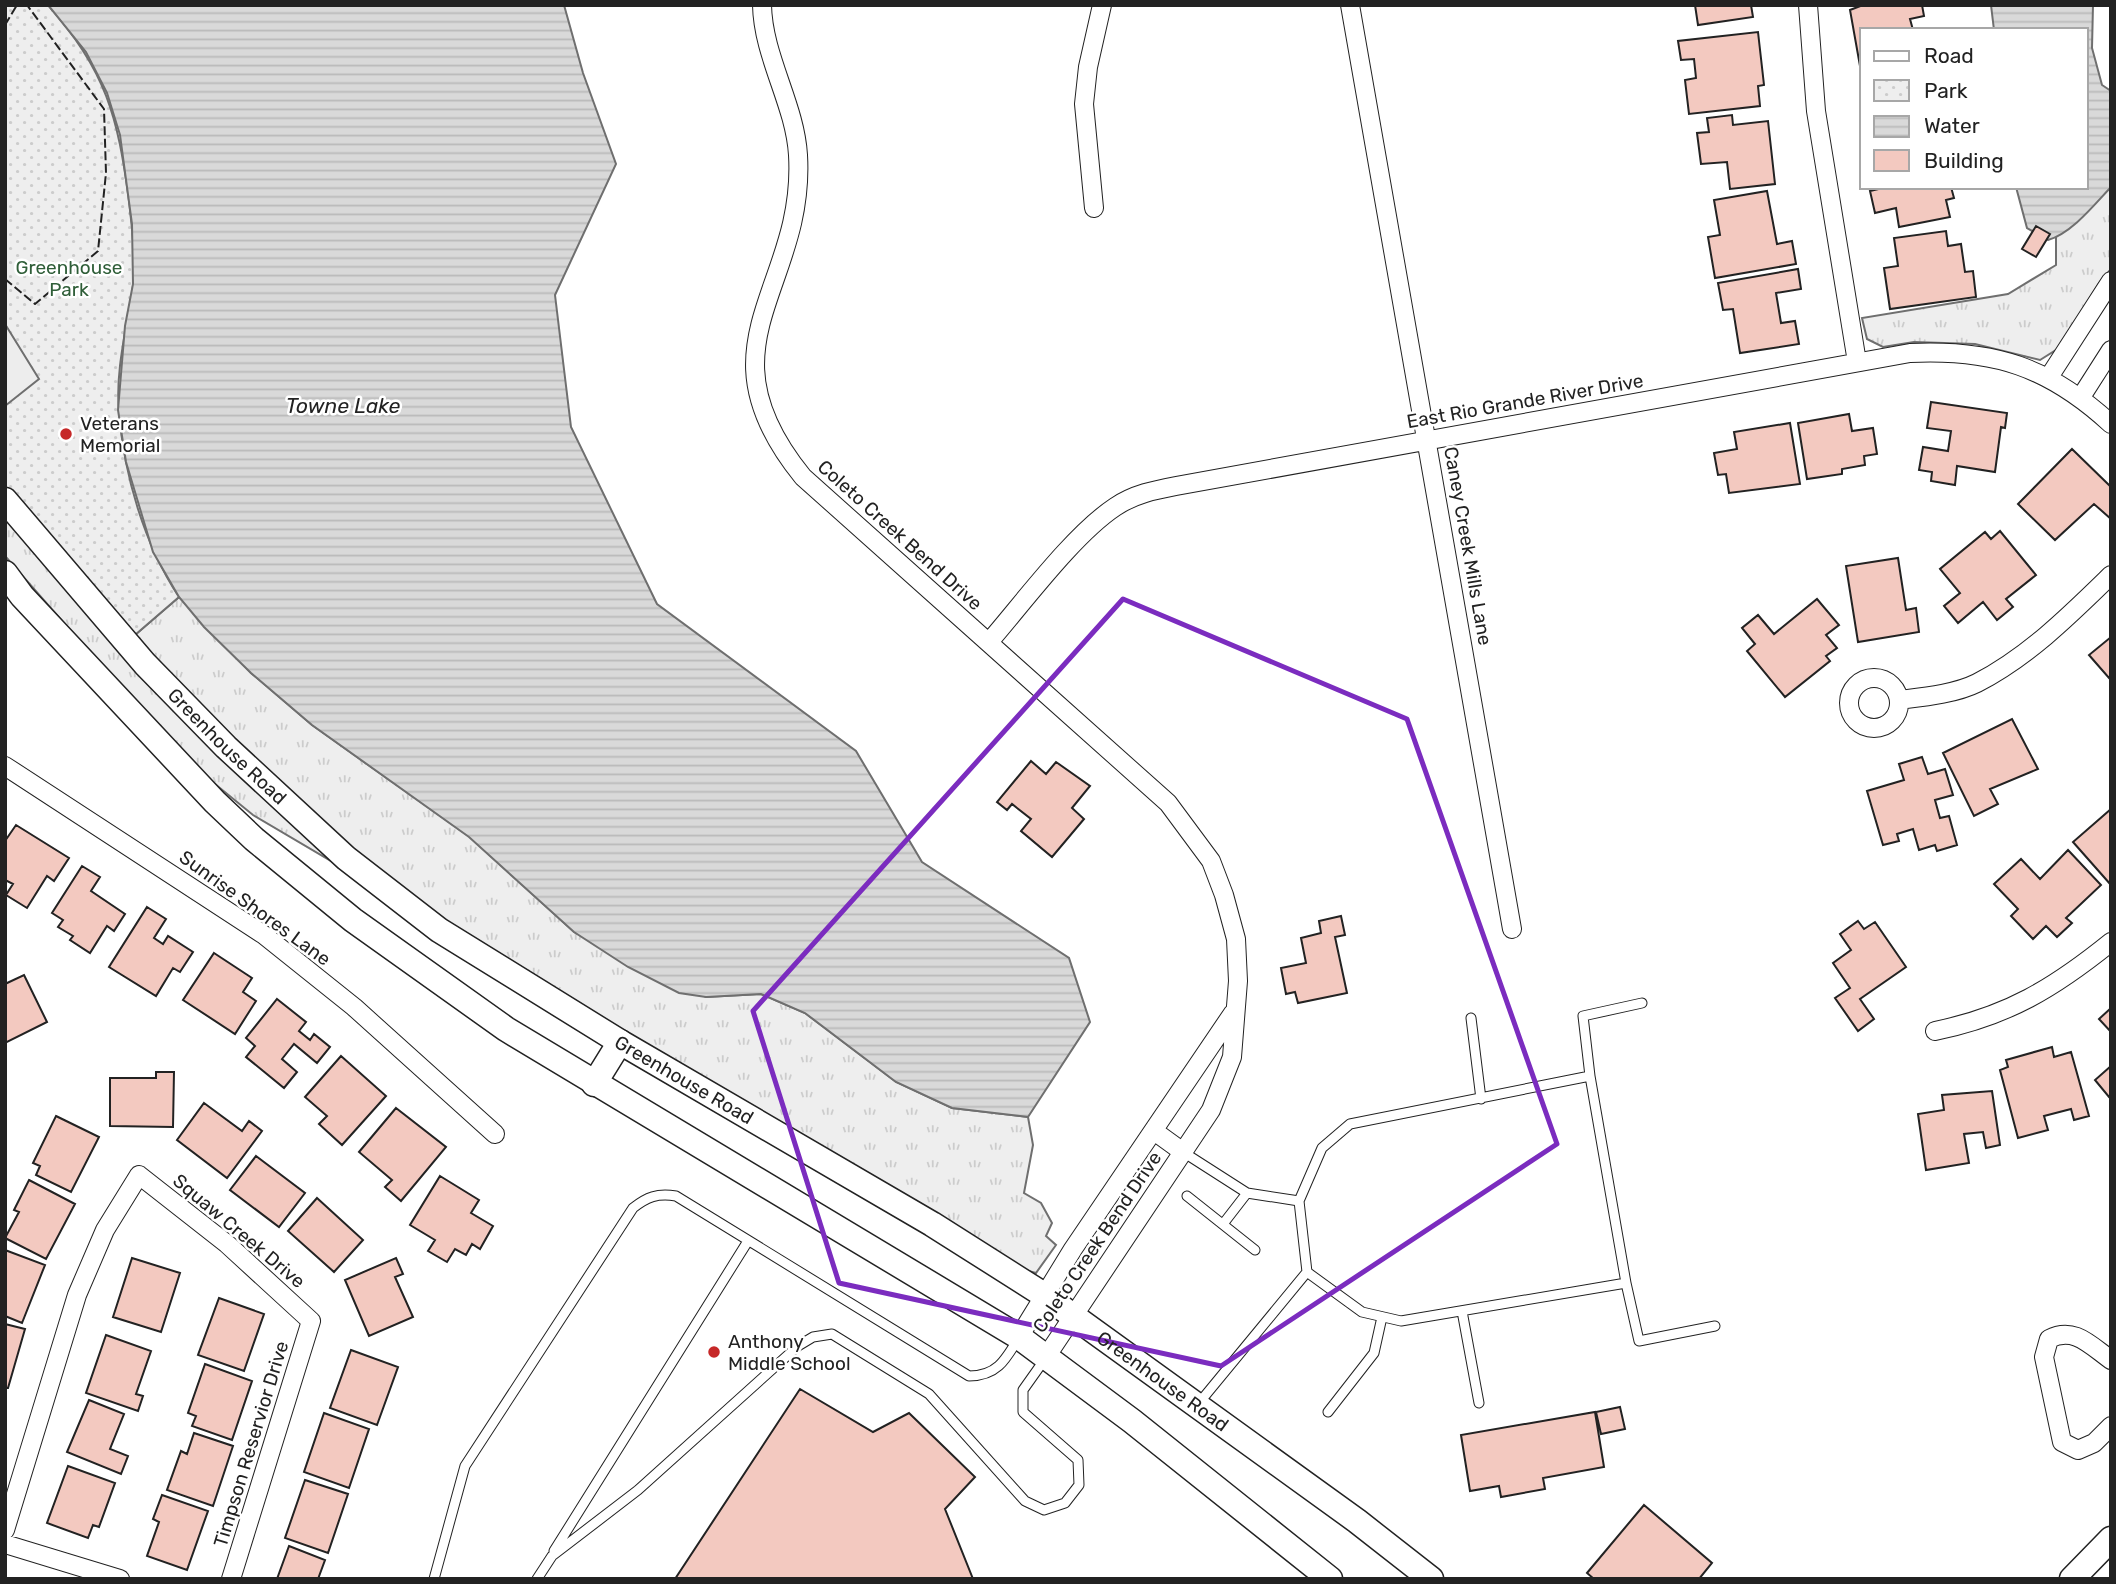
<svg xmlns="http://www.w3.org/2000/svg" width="2116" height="1584" viewBox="0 0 2116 1584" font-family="Rubik,sans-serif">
  <defs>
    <pattern id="grass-tufts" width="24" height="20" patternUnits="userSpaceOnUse" patternTransform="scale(1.75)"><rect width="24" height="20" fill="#eee"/><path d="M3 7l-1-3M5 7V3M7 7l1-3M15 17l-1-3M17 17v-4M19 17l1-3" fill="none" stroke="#ccc"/></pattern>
    <pattern id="park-dots" width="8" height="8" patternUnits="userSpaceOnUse" patternTransform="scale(1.75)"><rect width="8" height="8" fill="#eee"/><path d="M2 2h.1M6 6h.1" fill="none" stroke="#ccc" stroke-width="1.8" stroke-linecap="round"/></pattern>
    <pattern id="water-rules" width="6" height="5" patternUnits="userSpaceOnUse" patternTransform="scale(1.75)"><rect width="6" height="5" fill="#d9d9d9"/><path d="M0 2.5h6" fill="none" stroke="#bababa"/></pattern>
  </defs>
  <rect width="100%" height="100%" fill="#fff"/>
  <path fill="url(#grass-tufts)" stroke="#6f6f6f" stroke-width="2" d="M2111 187V269L2099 283 2059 348 2040 360 1975 344 1914 342 1883 347 1867 339 1862 318 2008 294 2056 265V237Z
    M5 490 129 640 179 597 251 673 312 725 470 837 574 932 706 997 761 994 805 1013 896 1082 952 1108 1028 1117 1033 1145 1024 1193 1041 1203 1052 1223 1046 1236 1056 1245 1036 1273 1025 1270 253 815 199 771 164 737 5 556Z"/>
  <path fill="url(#park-dots)" stroke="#6f6f6f" stroke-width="2" d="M5 5H48C106 70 118 117 129 201 132 228 136 259 133 286 127 327 115 371 119 412 124 475 144 544 179 597L128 641 5 490Z"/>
  <path fill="#ededed" stroke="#6f6f6f" stroke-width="2" d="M5 324 39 379 5 406Z"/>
  <path fill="url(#water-rules)" stroke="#6f6f6f" stroke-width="2" d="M48 5H564L583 73 616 164 555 295 571 427 657 604 856 751 922 862 1069 958 1090 1022 1028 1117 952 1108 896 1082 805 1013 761 994 706 997 679 993 628 967 574 932 469 837 312 725 251 673 204 627 179 597 153 552 126 462 118 410 125 326 133 284 132 224 120 135 107 93 86 52Z
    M1991 5H2093L2092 48 2102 85 2111 91V187C2094 205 2072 233 2048 240L2027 228 2016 187H2086V30H1994Z"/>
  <path fill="#f3c9c0" stroke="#222" stroke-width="2" d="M1695 5H1751L1753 17 1698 25Z
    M1863 5H1922L1924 16 1910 19 1913 30H1862V66H1860L1850 10Z
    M1758 32 1764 85 1758 86 1760 106 1689 114 1685 80 1696 78 1694 59 1681 60 1678 41Z
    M1732 115 1733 125 1768 121 1775 184 1730 189 1727 162 1701 164 1697 133 1709 132 1707 118Z
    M1951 187 1954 198 1946 200 1950 217 1899 227 1896 208 1875 213 1870 191 1887 187Z
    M1767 191 1777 244 1792 241 1796 264 1715 278 1708 237 1720 235 1714 200Z
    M2036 226 2050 234 2036 257 2022 249Z
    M1946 231 1948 246 1961 244 1965 272 1973 271 1976 297 1890 309 1884 268 1898 266 1894 238Z
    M1798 269 1801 289 1776 293 1781 323 1795 321 1799 344 1740 353 1733 309 1723 310 1718 283Z
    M1931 402 2007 413 2005 428 2001 427 1995 472 1957 466 1955 485 1931 481 1932 472 1919 470 1923 447 1948 451 1951 431 1927 428Z
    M1849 414 1852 431 1873 428 1877 454 1864 456 1865 465 1842 469V474L1807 479 1798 423Z
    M1790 423 1800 484 1729 493 1726 474 1718 475 1714 453 1737 449 1734 432Z
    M2072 449 2111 487V519L2094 504 2055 540 2018 504Z
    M2000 531 2036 575 2006 599 2013 607 1997 620 1983 602 1958 623 1944 606 1960 593 1940 569 1985 532 1991 539Z
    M1898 558 1906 610 1916 608 1919 632 1858 642 1846 566Z
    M1817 599 1839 625 1826 635 1837 648 1826 656 1830 661 1785 697 1747 651 1755 644 1742 628 1758 615 1774 634Z
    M2111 637V677L2109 678 2089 655Z
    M2012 719 2038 769 1990 789 1998 804 1974 816 1943 753Z
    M1922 757 1928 774 1945 769 1953 795 1935 800 1940 818 1949 816 1957 845 1937 851 1935 845 1919 850 1913 829 1897 834 1899 841 1883 845 1867 791 1904 780 1899 764Z
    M1031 761 1046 774 1056 762 1090 786 1072 808 1084 819 1052 857 1021 831 1031 819 1012 804 1007 810 997 802Z
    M2111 809V885L2073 842Z
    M16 825 69 858 54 881 47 876 27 908 6 895 13 884 5 880V841Z
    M2068 850 2101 885 2066 918 2072 923 2057 937 2046 926 2033 939 2011 916 2018 909 1994 884 2021 859 2040 879Z
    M82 866 100 877 91 891 125 914 114 931 107 926 90 953 70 940 73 936 58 927 63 920 52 913Z
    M147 907 166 919 154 938 163 944 168 936 193 952 180 972 173 968 156 996 109 967Z
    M1341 916 1345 935 1335 937 1347 993 1298 1003 1295 992 1286 994 1281 968 1306 963 1301 938 1321 933 1319 921Z
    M1858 921 1864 929 1875 922 1906 967 1860 999 1874 1019 1858 1031 1835 998 1850 988 1833 963 1851 950 1840 934Z
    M214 953 252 978 243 992 256 1001 235 1034 183 1000Z
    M24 975 47 1022 5 1043V984Z
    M277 999 306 1022 299 1031 310 1040 314 1034 330 1047 317 1063 294 1044 282 1059 297 1072 284 1088 246 1057 255 1046 246 1038Z
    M2111 1008V1032L2099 1019Z
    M2052 1047 2054 1057 2071 1052 2089 1116 2074 1120 2071 1109 2044 1116 2048 1130 2018 1138 2000 1070 2008 1067 2006 1060Z
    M341 1056 386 1096 342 1145 319 1124 327 1116 305 1097Z
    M2111 1066V1096L2109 1097 2095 1080Z
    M156 1072H174L173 1127 110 1126V1078H156Z
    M1992 1091 2000 1145 1986 1148 1983 1132 1964 1134 1969 1163 1926 1170 1918 1114 1944 1110 1942 1095Z
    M204 1103 242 1131 249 1121 262 1131 227 1178 177 1140Z
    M396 1108 446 1147 401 1201 385 1187 392 1180 359 1152Z
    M56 1116 99 1137 71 1192 36 1175 40 1166 33 1163Z
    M256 1156 305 1193 279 1227 230 1190Z
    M440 1176 479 1200 471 1213 493 1226 480 1249 472 1244 466 1255 455 1249 447 1262 428 1251 435 1240 410 1225Z
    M29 1180 75 1204 46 1259 5 1238 19 1212 14 1210Z
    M317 1198 363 1240 334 1272 288 1231Z
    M5 1250 45 1265 22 1323 5 1316Z
    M132 1258 180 1273 161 1332 113 1317Z
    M396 1258 403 1274 395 1277 413 1317 369 1336 345 1280Z
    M219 1298 264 1314 244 1371 198 1355Z
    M5 1324 25 1329 8 1388H5Z
    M106 1335 151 1351 136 1394 143 1396 138 1411 86 1393Z
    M351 1350 398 1367 377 1425 330 1408Z
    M205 1364 252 1381 232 1440 192 1426 196 1416 188 1413Z
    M800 1389 873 1432 909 1413 975 1477 945 1509 973 1579H675Z
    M89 1400 124 1414 110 1449 128 1456 121 1474 67 1452Z
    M1620 1407 1625 1429 1601 1434 1596 1412Z
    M1595 1412 1604 1467 1543 1478 1545 1489 1501 1497 1499 1486 1470 1491 1461 1435Z
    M324 1413 369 1429 349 1488 304 1472Z
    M194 1433 233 1446 213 1506 167 1490 181 1451 187 1454Z
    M68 1466 115 1483 99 1527 93 1525 88 1538 47 1523Z
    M305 1480 348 1494 328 1553 285 1538Z
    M162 1495 208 1511 187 1570 147 1556 159 1522 153 1519Z
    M1644 1505 1712 1563 1699 1579H1594L1587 1573Z
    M289 1546 325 1560 318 1579H277Z"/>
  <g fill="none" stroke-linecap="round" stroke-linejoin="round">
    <g stroke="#222" stroke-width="11">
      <path id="service" d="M1471 1018 1481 1099
        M1590 1076 1583 1016 1642 1003
        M1183 1152 1247 1193 1299 1201 1307 1272 1199 1403
        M1187 1196 1255 1250
        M1299 1201 1322 1148 1350 1124 1590 1076 1626 1283 1401 1321 1362 1312 1307 1272
        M1223 1224 1247 1193
        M1626 1283 1639 1341 1715 1326
        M1462 1311 1479 1403
        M1328 1412 1374 1353 1382 1317
        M554 1551 748 1241
        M434 1579 465 1466 633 1208C647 1197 657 1193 676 1196L969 1376C996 1376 1005 1361 1018 1339
        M537 1579 552 1556 638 1490 798 1346 813 1337 832 1334 929 1394 1025 1501 1044 1510 1065 1503 1079 1485 1078 1460 1023 1412V1390L1045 1359"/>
    </g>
    <g stroke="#222" stroke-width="20">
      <path id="minor" d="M762 5C763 57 795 104 798 155 806 289 694 343 803 477L1168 803 1211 861 1224 895 1236 939 1238 981 1232 1057 1211 1110 1046 1357
        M1350 5 1512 929
        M1808 5 1816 111 1857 362
        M1094 208 1084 104 1088 67 1102 5
        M2049 377 2111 281
        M2081 397 2111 350
        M989 642C1023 603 1073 535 1115 507 1134 494 1155 490 1176 486L1910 353C1994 349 2049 367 2111 424
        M1849 703a25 25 0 1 1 50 0a25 25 0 1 1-50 0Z
        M1899 700C1923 697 1955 694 1977 683 2029 656 2070 615 2111 575
        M5 766 264 935 354 1007 495 1134
        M1935 1031C2008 1016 2054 988 2111 942
        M1154 1131 1183 1152
        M1019 1337 1073 1249 1233 1013
        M2111 1360C2090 1345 2074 1326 2049 1339L2044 1357 2062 1442 2078 1450 2094 1443 2111 1426
        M5 1530 77 1295 105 1230 139 1175 227 1244 311 1321 231 1579
        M5 1544 120 1579"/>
    </g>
    <g stroke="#222" stroke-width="27">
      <g id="secondary">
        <path id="s1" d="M5 500 145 664 226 747 346 858 439 930 620 1042 932 1224 1044 1295 1357 1521 1431 1579"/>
        <path d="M5 573 22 596 215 802 254 839 353 920 506 1029 1019 1337 1132 1421 1330 1579"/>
        <path d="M594 1084 620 1042"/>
        <path d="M2072 1579 2111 1539"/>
      </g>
    </g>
    <use href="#service" stroke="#fff" stroke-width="9"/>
    <use href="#minor" stroke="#fff" stroke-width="18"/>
    <use href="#secondary" stroke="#fff" stroke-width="24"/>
    <path stroke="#222" stroke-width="2" stroke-dasharray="9 3.5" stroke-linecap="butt" d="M5 25 17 5
      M5 279 35 304 98 251 106 173 104 109 27 5"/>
  </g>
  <path fill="none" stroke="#7b2cbf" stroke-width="5" stroke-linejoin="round" d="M1123 599 1407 719 1557 1144 1221 1366 839 1283 753 1011Z"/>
  <g fill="#c62828" stroke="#fff" stroke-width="2.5">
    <circle cx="66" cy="434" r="7"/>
    <circle cx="714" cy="1352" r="7"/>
  </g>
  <g text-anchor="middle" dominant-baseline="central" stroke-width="5" stroke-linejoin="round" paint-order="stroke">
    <g font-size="19" fill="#2f5e38" stroke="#fff">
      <text x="69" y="267">Greenhouse<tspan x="69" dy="22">Park</tspan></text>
    </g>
    <g font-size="19" fill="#222" stroke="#fff">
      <text transform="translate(1525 401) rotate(-10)">East Rio Grande River Drive</text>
      <text transform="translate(900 535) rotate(42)">Coleto Creek Bend Drive</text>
      <text transform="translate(1468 546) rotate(80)">Caney Creek Mills Lane</text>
      <text stroke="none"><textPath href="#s1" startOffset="332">Greenhouse Road</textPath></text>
      <text transform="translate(255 908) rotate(36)">Sunrise Shores Lane</text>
      <text stroke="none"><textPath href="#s1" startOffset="900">Greenhouse Road</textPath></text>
      <text transform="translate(239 1231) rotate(40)">Squaw Creek Drive</text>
      <text transform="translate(1097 1242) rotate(-56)">Coleto Creek Bend Drive</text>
      <text stroke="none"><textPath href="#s1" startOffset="1466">Greenhouse Road</textPath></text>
      <text transform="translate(251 1444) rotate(-73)">Timpson Reservior Drive</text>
    </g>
    <g font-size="19" fill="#222" stroke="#fff" text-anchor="start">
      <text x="80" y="423">Veterans<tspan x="80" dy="22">Memorial</tspan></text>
      <text x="728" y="1341">Anthony<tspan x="728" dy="22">Middle School</tspan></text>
    </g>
    <g font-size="21" font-style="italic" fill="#222" stroke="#fff">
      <text x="343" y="405">Towne Lake</text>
    </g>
  </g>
  <rect width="2116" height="1584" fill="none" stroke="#222222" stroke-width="14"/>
  <rect x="1860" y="28" width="228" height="161" fill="#ffffff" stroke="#a7a7a7" stroke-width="2"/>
  <rect x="1874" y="51" width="35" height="10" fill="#ffffff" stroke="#a7a7a7" stroke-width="2"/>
  <text x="1924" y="63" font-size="21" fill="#222222">Road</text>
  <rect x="1874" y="80" width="35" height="21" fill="url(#park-dots)" stroke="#a7a7a7" stroke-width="2"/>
  <text x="1924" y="98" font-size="21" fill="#222222">Park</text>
  <rect x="1874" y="116" width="35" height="21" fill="url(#water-rules)" stroke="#a7a7a7" stroke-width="2"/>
  <text x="1924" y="133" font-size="21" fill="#222222">Water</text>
  <rect x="1874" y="150" width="35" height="21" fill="#f3c9c0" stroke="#a7a7a7" stroke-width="2"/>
  <text x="1924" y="168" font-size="21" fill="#222222">Building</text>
</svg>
